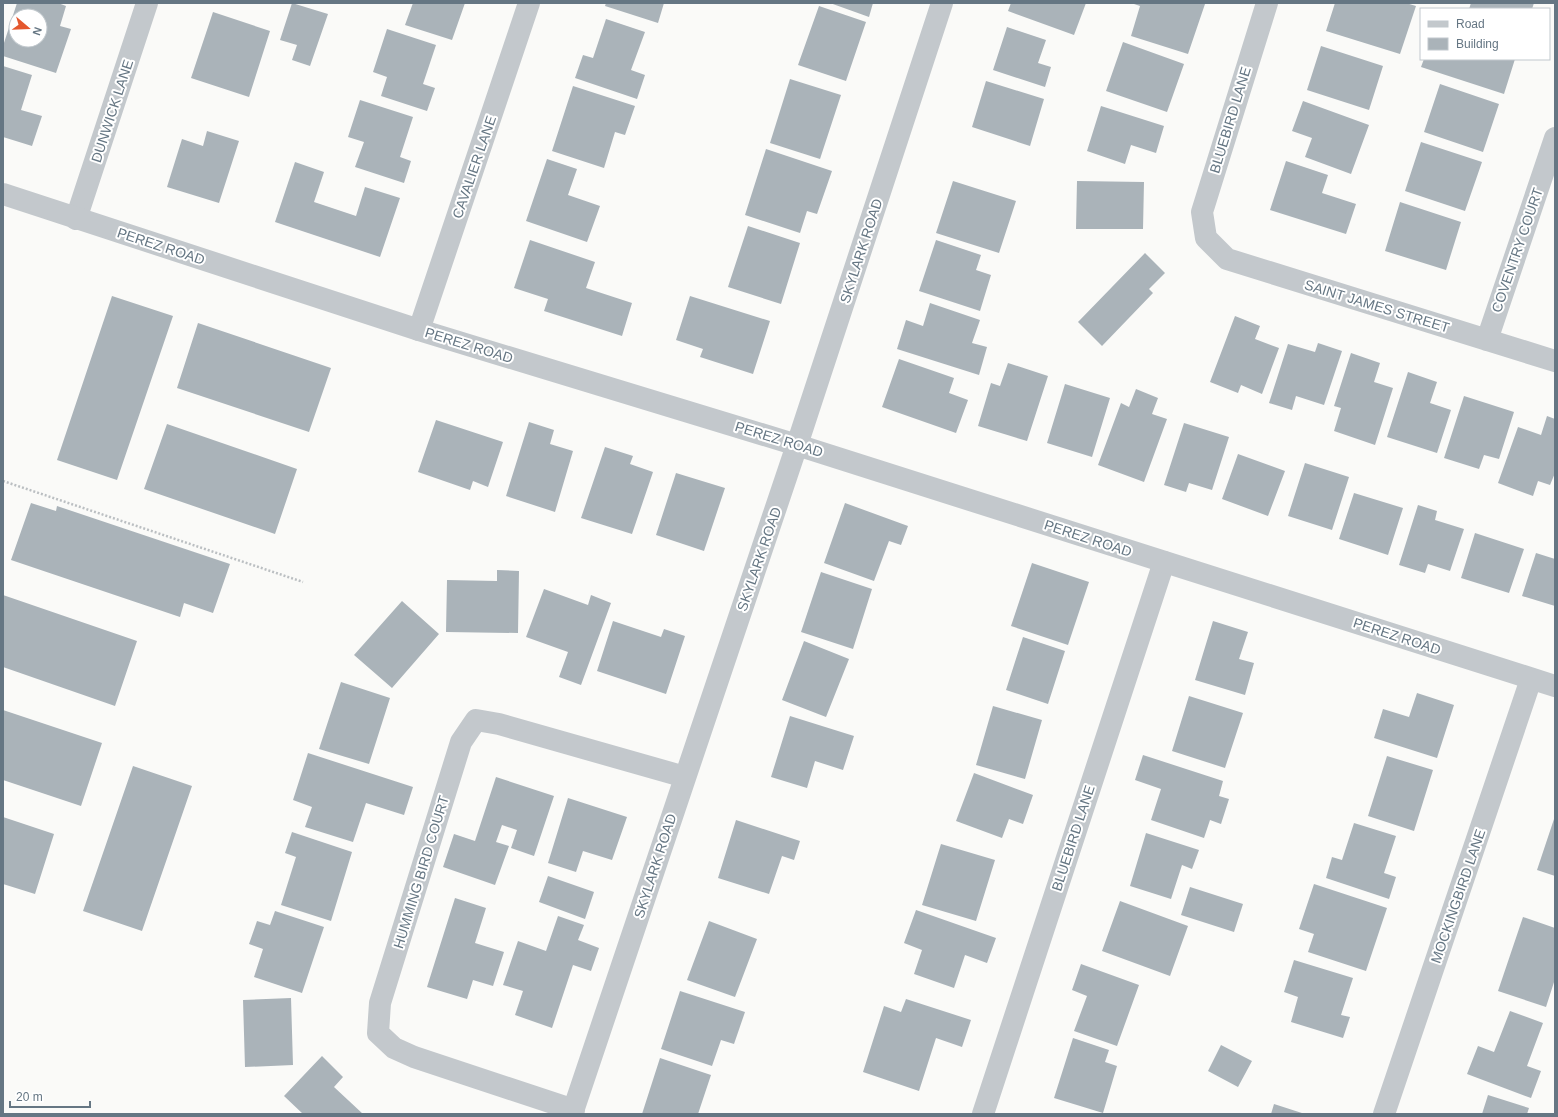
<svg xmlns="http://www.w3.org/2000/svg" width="1558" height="1117" viewBox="0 0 1558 1117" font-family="Arial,sans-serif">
  <rect width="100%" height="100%" fill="#fafaf8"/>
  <path fill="#aab3b9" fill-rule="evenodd" d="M17 3H58L66 6 60 26 71 29 56 73 3 56V46ZM16 16H40V40H16Z
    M292 3 328 14 310 66 292 60 297 45 280 40Z
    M413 3H465L452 40 405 25Z
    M606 3H664L658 23 605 6Z
    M830 3H873L869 17Z
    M1011 3H1086L1074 35 1008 11Z
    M1131 3 1205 4 1188 54 1131 36 1140 6Z
    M1335 3H1406L1416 6 1400 54 1326 31Z
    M1471 3H1534L1532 9H1469Z
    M819 6 866 22 846 81 798 65Z
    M213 12 270 31 249 97 191 78Z
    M606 19 645 32 631 70 645 75 637 99 575 78 583 55 593 58Z
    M1007 27 1046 40 1038 63 1051 67 1045 87 993 70Z
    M387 29 436 45 423 84 435 88 427 111 381 96 387 77 373 72Z
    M1123 42 1184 64 1167 112 1106 91Z
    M1321 46 1383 66 1369 110 1307 90Z
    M1424 59H1515L1504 94 1421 67Z
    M3 66 32 75 21 110 42 116 32 146 3 137Z
    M790 79 841 95 820 159 770 143Z
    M986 81 1044 99 1030 146 972 127Z
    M1440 84 1499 104 1483 152 1424 132Z
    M573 86 635 106 625 135 615 132 604 168 552 151Z
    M360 100 413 117 400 157 411 161 404 183 355 167 364 142 348 137Z
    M1303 101 1369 125 1351 174 1305 157 1312 138 1292 131Z
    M1101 106 1164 126 1156 153 1131 145 1125 164 1087 151Z
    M207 131 239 141 219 203 167 187 182 139 203 146Z
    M1421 142 1482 162 1465 211 1405 191Z
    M766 149 832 171 817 214 807 211 800 233 745 215Z
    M547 159 577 169 568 195 600 206 587 242 526 221Z
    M1286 161 1328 175 1322 193 1356 204 1346 234 1270 210Z
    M295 162 324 172 314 202 356 216 365 187 400 198 380 257 275 222Z
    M953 181 1016 201 999 253 936 233Z
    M1077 181 1144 182 1143 229H1076Z
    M1400 202 1461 222 1446 270 1385 251Z
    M748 226 800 243 781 304 728 287Z
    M530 240 595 262 586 288 632 303 622 336 544 311 548 299 514 288Z
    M936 240 981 255 976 270 991 275 980 311 919 291Z
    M1145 253 1165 273 1149 289 1153 293 1102 346 1078 322Z
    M112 296 173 316 117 480 57 460Z
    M690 296 770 321 753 374 700 357 703 349 676 340Z
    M930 303 980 320 972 343 987 347 979 375 897 349 906 320 923 326Z
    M1235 316 1260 326 1255 339 1279 348 1262 394 1241 385 1238 393 1210 382Z
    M198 323 331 368 309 432 177 388Z
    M1318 343 1342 351 1324 405 1296 396 1292 410 1269 403 1288 344 1315 352Z
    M1351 353 1380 363 1374 382 1393 388 1375 445 1334 431 1341 408 1334 406Z
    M899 359 954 378 949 393 968 400 956 433 882 407Z
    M1008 363 1048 376 1027 441 978 426 991 383 1000 386Z
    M1408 372 1437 382 1430 403 1451 410 1437 453 1387 437Z
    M1065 384 1110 398 1092 457 1047 443Z
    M1136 389 1158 398 1152 414 1167 419 1144 482 1098 465 1121 403 1129 407Z
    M1464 396 1514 412 1499 459 1484 455 1479 469 1444 458Z
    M1547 416 1555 419V473L1550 485 1538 481 1533 496 1498 483 1518 427 1541 435Z
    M436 420 503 442 488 487 473 481 470 490 418 472Z
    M529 422 554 430 550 444 573 451 555 512 506 496Z
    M1184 423 1229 437 1212 490 1189 483 1186 492 1164 485Z
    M167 424 297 469 275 534 144 489Z
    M605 447 633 456 630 464 653 472 632 534 581 518Z
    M1238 454 1285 471 1268 516 1222 499Z
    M1305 463 1349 477 1332 530 1288 516Z
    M676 473 725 488 704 551 656 535Z
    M1354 493 1403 508 1388 555 1339 539Z
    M31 503 56 511 57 506 230 564 213 613 184 603 180 617 11 560Z
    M845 503 908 526 901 545 889 541 874 581 824 563Z
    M1418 505 1437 511 1435 520 1464 529 1450 571 1428 564 1425 573 1399 565Z
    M1475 533 1524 549 1509 593 1461 578Z
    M1536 553 1555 559V606L1522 596Z
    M1032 563 1089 582 1068 645 1011 626Z
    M497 570 519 571 518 633 446 632 447 580 497 581Z
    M821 572 872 589 853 649 801 632Z
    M544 589 588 605 591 595 611 603 581 685 559 677 568 652 526 637Z
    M3 595 137 641 115 706 3 667Z
    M402 601 439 634 392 688 354 655Z
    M613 621 661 637 664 629 685 636 666 694 597 671Z
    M1213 621 1248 632 1239 659 1254 663 1245 695 1195 680Z
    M1023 637 1065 651 1048 704 1006 690Z
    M804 641 849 659 826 717 782 700Z
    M341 682 390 698 369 764 319 749Z
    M1417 693 1454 705 1437 758 1374 738 1383 709 1409 717Z
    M1189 696 1243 713 1225 768 1172 751Z
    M993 706 1042 720 1025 779 976 765Z
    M3 710 102 743 81 806 3 780Z
    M790 716 854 736 843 770 815 761 807 788 771 777Z
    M308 753 413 787 404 815 366 803 353 842 305 827 312 807 293 800Z
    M1143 755 1223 781 1219 796 1229 799 1221 824 1210 820 1204 838 1151 820 1161 789 1135 780Z
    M1387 756 1433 770 1414 831 1368 816Z
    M133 766 192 786 142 931 83 911Z
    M974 773 1033 795 1023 824 1009 819 1002 838 956 821Z
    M496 777 554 796 534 856 511 848 517 830 502 825 496 842 509 846 495 885 443 867 454 834 475 841Z
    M568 798 627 817 612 860 583 851 576 872 548 863Z
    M1555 816V876L1537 870Z
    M3 817 54 834 35 894 3 884Z
    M736 820 800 841 794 860 782 856 769 894 718 878Z
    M1354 823 1396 836 1384 873 1396 877 1389 899 1326 878 1332 857 1342 860Z
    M292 832 352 852 331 921 281 905 296 857 285 853Z
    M1146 833 1199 850 1192 869 1182 865 1171 899 1130 886Z
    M941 844 995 860 976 921 922 905Z
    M548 876 594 892 585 919 539 902Z
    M1314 884 1387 908 1366 971 1308 952 1314 934 1299 929Z
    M1190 887 1243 904 1234 932 1181 915Z
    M455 898 486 908 475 943 504 952 493 986 473 980 467 999 427 987Z
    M1120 901 1188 926 1170 976 1102 951Z
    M916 910 996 938 987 963 965 955 954 988 914 974 922 950 904 943Z
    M275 911 324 927 302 993 254 977 263 949 249 944 257 921 270 925Z
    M558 916 584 925 578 940 599 948 591 971 573 965 552 1028 515 1015 523 991 503 985 518 941 546 951Z
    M1523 917 1555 928V979L1546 1007 1498 991Z
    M709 921 757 939 735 997 687 980Z
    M1294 960 1353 978 1341 1015 1350 1017 1343 1038 1291 1022 1298 997 1284 992Z
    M1081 964 1139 985 1117 1046 1074 1031 1087 996 1072 990Z
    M680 991 745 1012 734 1044 721 1040 712 1066 661 1049Z
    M291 998 293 1065 245 1067 243 1000Z
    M906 999 971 1020 962 1047 936 1038 919 1091 863 1072 884 1006 901 1012Z
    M1510 1011 1543 1023 1527 1066 1541 1071 1531 1098 1467 1074 1478 1046 1494 1052Z
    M1073 1038 1109 1050 1105 1062 1117 1066 1103 1113 1054 1098Z
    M1221 1045 1252 1061 1238 1087 1208 1071Z
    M322 1056 343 1077 334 1087 363 1114H303L284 1096Z
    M660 1058 711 1075 698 1114H642Z
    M1488 1095 1529 1108 1527 1114H1482Z
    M1274 1104 1305 1114H1271Z"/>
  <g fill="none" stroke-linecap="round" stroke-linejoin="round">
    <path stroke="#bbbfc2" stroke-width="2.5" stroke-dasharray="2 2" stroke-linecap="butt" d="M3 481 303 582"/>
    <path stroke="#c3c8cc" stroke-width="22" d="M1267 3 1202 212 1206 238 1227 259 1555 361
      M76 219 147 3
      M419 330 529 3
      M1487 340 1555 138
      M574 1110 414 1057 394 1048 378 1033 380 1003 461 742 476 720 499 724 685 777
      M572 1114 797 445 942 3
      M983 1114 1164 562
      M1384 1114 1531 679"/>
    <path stroke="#c3c8cc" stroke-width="22" d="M3 194 419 330 797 445 1555 686"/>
  </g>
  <g text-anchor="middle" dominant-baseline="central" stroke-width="4" stroke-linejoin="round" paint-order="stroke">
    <g font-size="14" fill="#657683" stroke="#fff">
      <text transform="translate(112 111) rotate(-72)">DUNWICK LANE</text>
      <text transform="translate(1230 120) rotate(-73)">BLUEBIRD LANE</text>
      <text transform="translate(474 167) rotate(-71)">CAVALIER LANE</text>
      <text transform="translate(161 246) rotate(18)">PEREZ ROAD</text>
      <text transform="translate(1517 250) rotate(-71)">COVENTRY COURT</text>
      <text transform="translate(861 251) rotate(-72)">SKYLARK ROAD</text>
      <text transform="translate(1377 306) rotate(17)">SAINT JAMES STREET</text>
      <text transform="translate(469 345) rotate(17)">PEREZ ROAD</text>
      <text transform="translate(779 439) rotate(17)">PEREZ ROAD</text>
      <text transform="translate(1088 538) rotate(18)">PEREZ ROAD</text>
      <text transform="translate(759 559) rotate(-71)">SKYLARK ROAD</text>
      <text transform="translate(1397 636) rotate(18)">PEREZ ROAD</text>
      <text transform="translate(1073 838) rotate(-72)">BLUEBIRD LANE</text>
      <text transform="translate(655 866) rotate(-72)">SKYLARK ROAD</text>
      <text transform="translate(421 872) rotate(-73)">HUMMING BIRD COURT</text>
      <text transform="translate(1458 896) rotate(-71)">MOCKINGBIRD LANE</text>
    </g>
  </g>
  <rect width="1558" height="1117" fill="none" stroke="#657683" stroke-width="8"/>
  <rect x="1420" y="8" width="130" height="52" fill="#ffffff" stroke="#c1c8cd"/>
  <rect x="1428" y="21" width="20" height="6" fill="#c3c8cc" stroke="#c1c8cd"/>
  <text x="1456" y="28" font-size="12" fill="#657683">Road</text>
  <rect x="1428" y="38" width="20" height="12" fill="#aab3b9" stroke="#c1c8cd"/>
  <text x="1456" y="48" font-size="12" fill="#657683">Building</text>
  <g transform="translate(28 28) rotate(109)"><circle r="19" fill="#ffffff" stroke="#c1c8cd"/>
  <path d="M0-3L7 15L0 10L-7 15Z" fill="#e4572e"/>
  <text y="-6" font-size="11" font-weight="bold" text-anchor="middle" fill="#657683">N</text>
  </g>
  <path d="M10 1101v6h80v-6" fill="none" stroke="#657683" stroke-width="2"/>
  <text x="16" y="1101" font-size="12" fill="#657683" stroke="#ffffff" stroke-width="3" paint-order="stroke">20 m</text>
</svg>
